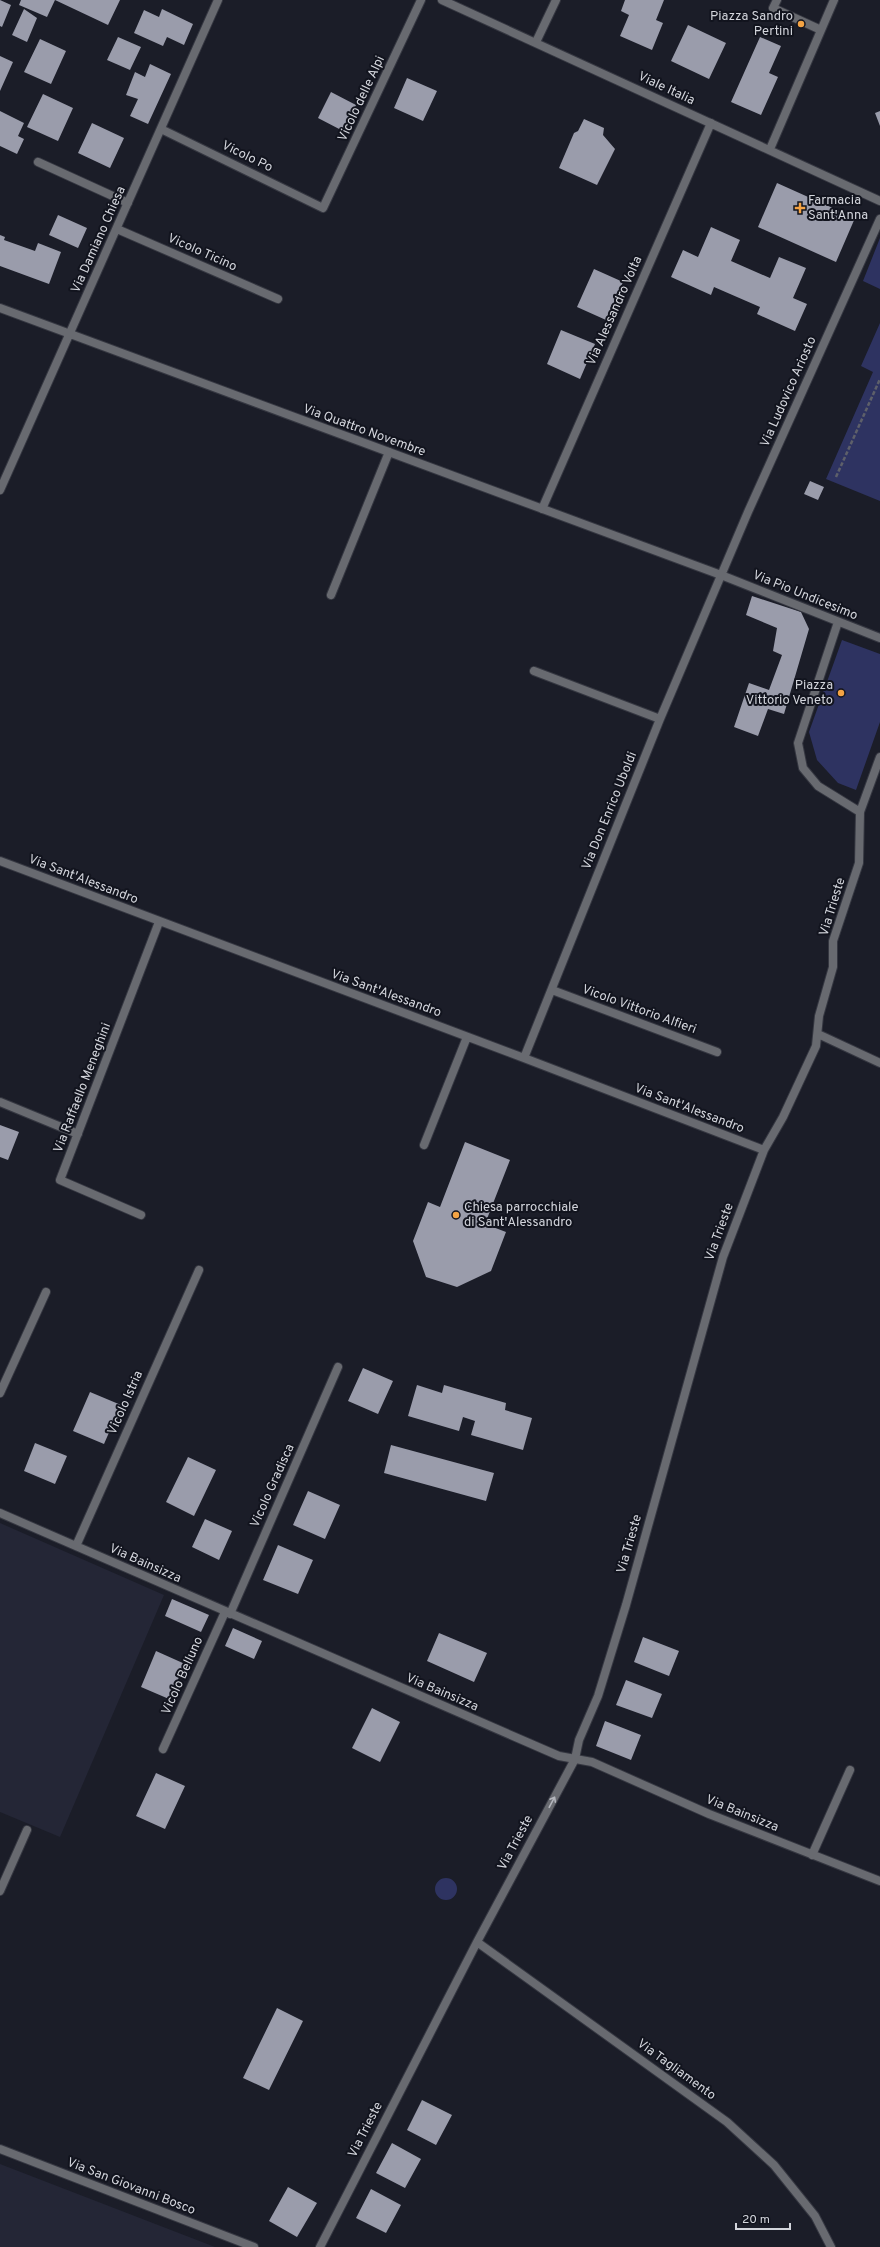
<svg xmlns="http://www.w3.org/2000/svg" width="880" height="2247" viewBox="0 0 880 2247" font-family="Overpass,sans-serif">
  <rect width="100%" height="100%" fill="#1b1d28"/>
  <path fill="#242636" d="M0 1523 164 1595 60 1837 0 1812Z
    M0 2164 215 2247H0Z"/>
  <path fill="#2e3361" d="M880 238V289L863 281Z
    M880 323V501L826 479 873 372 861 366Z
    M842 640 880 654V722L856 790 838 783 817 760 809 732Z
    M435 1889a11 11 0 1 1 22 0a11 11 0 1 1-22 0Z"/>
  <path fill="#9a9cab" d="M0 0 11 5 2 27 0 26Z
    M21 0H120L108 25 55 0 47 17 19 5Z
    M625 0H664L656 20 663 23 652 50 620 36 629 15 621 11Z
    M24 9 37 18 27 42 12 35Z
    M162 9 193 24 184 45 167 37 163 46 134 33 144 10 159 17Z
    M688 25 726 43 709 79 671 61Z
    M118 37 141 47 130 70 107 60Z
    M760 37 781 46 769 73 778 77 761 115 731 102Z
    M40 39 66 51 51 84 24 72Z
    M0 56 13 62 0 91Z
    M150 64 171 74 148 124 130 116 138 99 126 95 135 72 145 77Z
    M407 78 437 91 423 121 394 108Z
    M331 92 356 105 343 131 318 118Z
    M43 94 73 108 58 141 27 127Z
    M0 111 24 123 18 136 24 139 17 154 0 146Z
    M880 111V126L875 113Z
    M584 119 604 128 603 135 615 149 597 185 559 168 574 133 578 131Z
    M92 123 124 138 110 168 78 153Z
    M777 183 855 218 836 262 758 227Z
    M58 215 87 228 78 248 49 235Z
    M711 227 740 240 731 261 770 278 779 257 806 268 793 298 807 304 795 331 757 314 760 307 714 287 711 295 671 277 683 250 698 257Z
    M0 235 5 237 4 240 35 251 38 243 61 252 49 284 0 266Z
    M594 269 623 282 606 320 577 307Z
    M561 330 595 344 580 379 547 364Z
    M810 481 824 487 818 500 804 494Z
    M752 596 801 612 809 629 784 714 768 709 758 736 734 727 749 683 769 690 782 655 773 651 777 628 746 615Z
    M0 1125 19 1132 8 1160 0 1157Z
    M465 1142 510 1160 485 1224 506 1232 491 1271 457 1287 426 1277 413 1241 428 1202 440 1207Z
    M363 1368 393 1381 378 1414 348 1401Z
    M417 1385 442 1393 444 1385 506 1403 505 1410 532 1418 523 1450 471 1435 475 1421 463 1417 459 1431 408 1416Z
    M90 1392 121 1405 104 1444 73 1431Z
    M35 1443 67 1456 55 1484 24 1471Z
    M391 1445 494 1473 486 1501 384 1473Z
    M188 1457 216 1470 194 1516 166 1502Z
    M308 1491 340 1505 325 1539 293 1525Z
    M205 1519 232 1531 219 1560 192 1547Z
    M278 1545 313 1560 298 1594 263 1580Z
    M172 1599 209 1615 201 1632 165 1616Z
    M233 1628 262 1641 254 1659 225 1646Z
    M439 1633 487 1653 474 1682 427 1661Z
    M643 1637 679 1651 669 1676 634 1662Z
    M156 1651 185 1664 169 1699 141 1687Z
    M626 1680 662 1694 652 1718 616 1705Z
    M372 1708 400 1722 380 1762 352 1748Z
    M605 1721 641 1735 631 1760 596 1746Z
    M156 1773 185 1786 165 1829 136 1816Z
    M277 2008 303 2021 269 2090 243 2078Z
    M422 2100 452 2115 436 2145 407 2130Z
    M392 2143 421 2159 405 2188 376 2173Z
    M288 2187 317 2203 297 2237 269 2221Z
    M371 2189 401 2205 386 2233 356 2218Z"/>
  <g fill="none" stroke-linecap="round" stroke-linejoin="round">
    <g stroke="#353741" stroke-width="10">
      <path id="service" d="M331 595 389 452"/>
    </g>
    <g stroke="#353741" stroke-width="10">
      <path id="minor" d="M442 0 880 201
        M777 0 773 8 821 30
        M536 42 556 0
        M161 129 323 208 421 0
        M770 149 834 0
        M38 162 128 203
        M117 229 278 299
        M0 308 721 575 880 638
        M0 490 218 0
        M542 509 711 123
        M838 622 798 743 803 768 818 786 860 812
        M534 671 660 719
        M0 861 524 1058 764 1150
        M552 990 717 1052
        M818 1034 880 1063
        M524 1058 660 719 748 512 880 219
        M0 1102 78 1134
        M424 1145 467 1037
        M141 1215 60 1180 159 922
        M0 1393 46 1292
        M0 1513 559 1756 592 1762 709 1814 880 1881
        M76 1546 199 1270
        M230 1614 338 1367
        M163 1749 225 1612
        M812 1855 850 1770
        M0 1891 27 1830
        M477 1942 727 2122 774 2165 815 2216 831 2247
        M0 2149 254 2247
        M320 2247 477 1942 575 1759 579 1740 598 1696 626 1605 723 1257 764 1150 783 1117 816 1046 819 1016 833 967V941L859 863 860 812 880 757"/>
    </g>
    <path stroke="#5e606a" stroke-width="2.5" stroke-dasharray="4 2" stroke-linecap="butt" d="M836 477 880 379"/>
    <use href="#service" stroke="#686a70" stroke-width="8"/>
    <use href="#minor" stroke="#686a70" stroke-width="8"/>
  </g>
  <defs><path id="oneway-shaft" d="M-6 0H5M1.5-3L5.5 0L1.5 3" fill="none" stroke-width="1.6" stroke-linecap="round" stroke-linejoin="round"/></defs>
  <use stroke="#b3b5bc" href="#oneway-shaft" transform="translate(552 1802) rotate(-62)"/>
  <g fill="#f4a344" stroke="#12141e" stroke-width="1.5">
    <circle cx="801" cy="24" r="4"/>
    <path d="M798 202h4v4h4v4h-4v4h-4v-4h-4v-4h4z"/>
    <circle cx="841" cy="693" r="4"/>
    <circle cx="456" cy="1215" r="4"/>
  </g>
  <g text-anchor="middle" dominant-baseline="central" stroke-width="4" stroke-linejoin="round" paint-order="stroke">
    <g font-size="13" fill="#d3d5dc" stroke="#12141e" text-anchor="end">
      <text x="793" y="17">Piazza Sandro<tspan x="793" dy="15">Pertini</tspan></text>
      <text x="808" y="201" text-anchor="start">Farmacia<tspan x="808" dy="15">Sant'Anna</tspan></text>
      <text x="833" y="686">Piazza<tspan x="833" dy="15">Vittorio Veneto</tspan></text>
      <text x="464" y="1208" text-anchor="start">Chiesa parrocchiale<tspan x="464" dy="15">di Sant'Alessandro</tspan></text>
    </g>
    <g font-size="13" fill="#d3d5dc" stroke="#12141e">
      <text transform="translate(666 89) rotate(25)">Viale Italia</text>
      <text transform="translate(362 99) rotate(-65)">Vicolo delle Alpi</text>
      <text transform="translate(247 157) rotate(26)">Vicolo Po</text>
      <text transform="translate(99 240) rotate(-66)">Via Damiano Chiesa</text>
      <text transform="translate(202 253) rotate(24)">Vicolo Ticino</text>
      <text transform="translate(615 311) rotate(-66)">Via Alessandro Volta</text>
      <text transform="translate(789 392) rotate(-66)">Via Ludovico Ariosto</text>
      <text transform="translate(364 431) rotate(20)">Via Quattro Novembre</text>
      <text transform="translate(805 596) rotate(22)">Via Pio Undicesimo</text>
      <text transform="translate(610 811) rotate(-68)">Via Don Enrico Uboldi</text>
      <text transform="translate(83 880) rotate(21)">Via Sant'Alessandro</text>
      <text transform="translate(833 907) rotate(-73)">Via Trieste</text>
      <text transform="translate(386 994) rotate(20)">Via Sant'Alessandro</text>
      <text transform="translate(639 1010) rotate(20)">Vicolo Vittorio Alfieri</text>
      <text transform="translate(83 1088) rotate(-69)">Via Raffaello Meneghini</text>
      <text transform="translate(689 1109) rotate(21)">Via Sant'Alessandro</text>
      <text transform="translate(720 1232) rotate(-70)">Via Trieste</text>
      <text transform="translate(126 1403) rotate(-66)">Vicolo Istria</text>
      <text transform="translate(273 1486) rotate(-66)">Vicolo Gradisca</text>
      <text transform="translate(630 1544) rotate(-74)">Via Trieste</text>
      <text transform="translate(145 1564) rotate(24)">Via Bainsizza</text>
      <text transform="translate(183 1676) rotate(-66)">Vicolo Belluno</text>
      <text transform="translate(442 1693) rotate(23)">Via Bainsizza</text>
      <text transform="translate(742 1814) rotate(22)">Via Bainsizza</text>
      <text transform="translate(516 1843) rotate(-62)">Via Trieste</text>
      <text transform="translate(676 2070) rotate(36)">Via Tagliamento</text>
      <text transform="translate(366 2130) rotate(-63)">Via Trieste</text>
      <text transform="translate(131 2187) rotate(21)">Via San Giovanni Bosco</text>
    </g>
  </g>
  <path d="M736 2223v6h54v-6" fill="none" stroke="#d3d5dc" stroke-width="2"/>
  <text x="742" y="2223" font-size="12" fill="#d3d5dc" stroke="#12141e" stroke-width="3" paint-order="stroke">20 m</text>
</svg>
